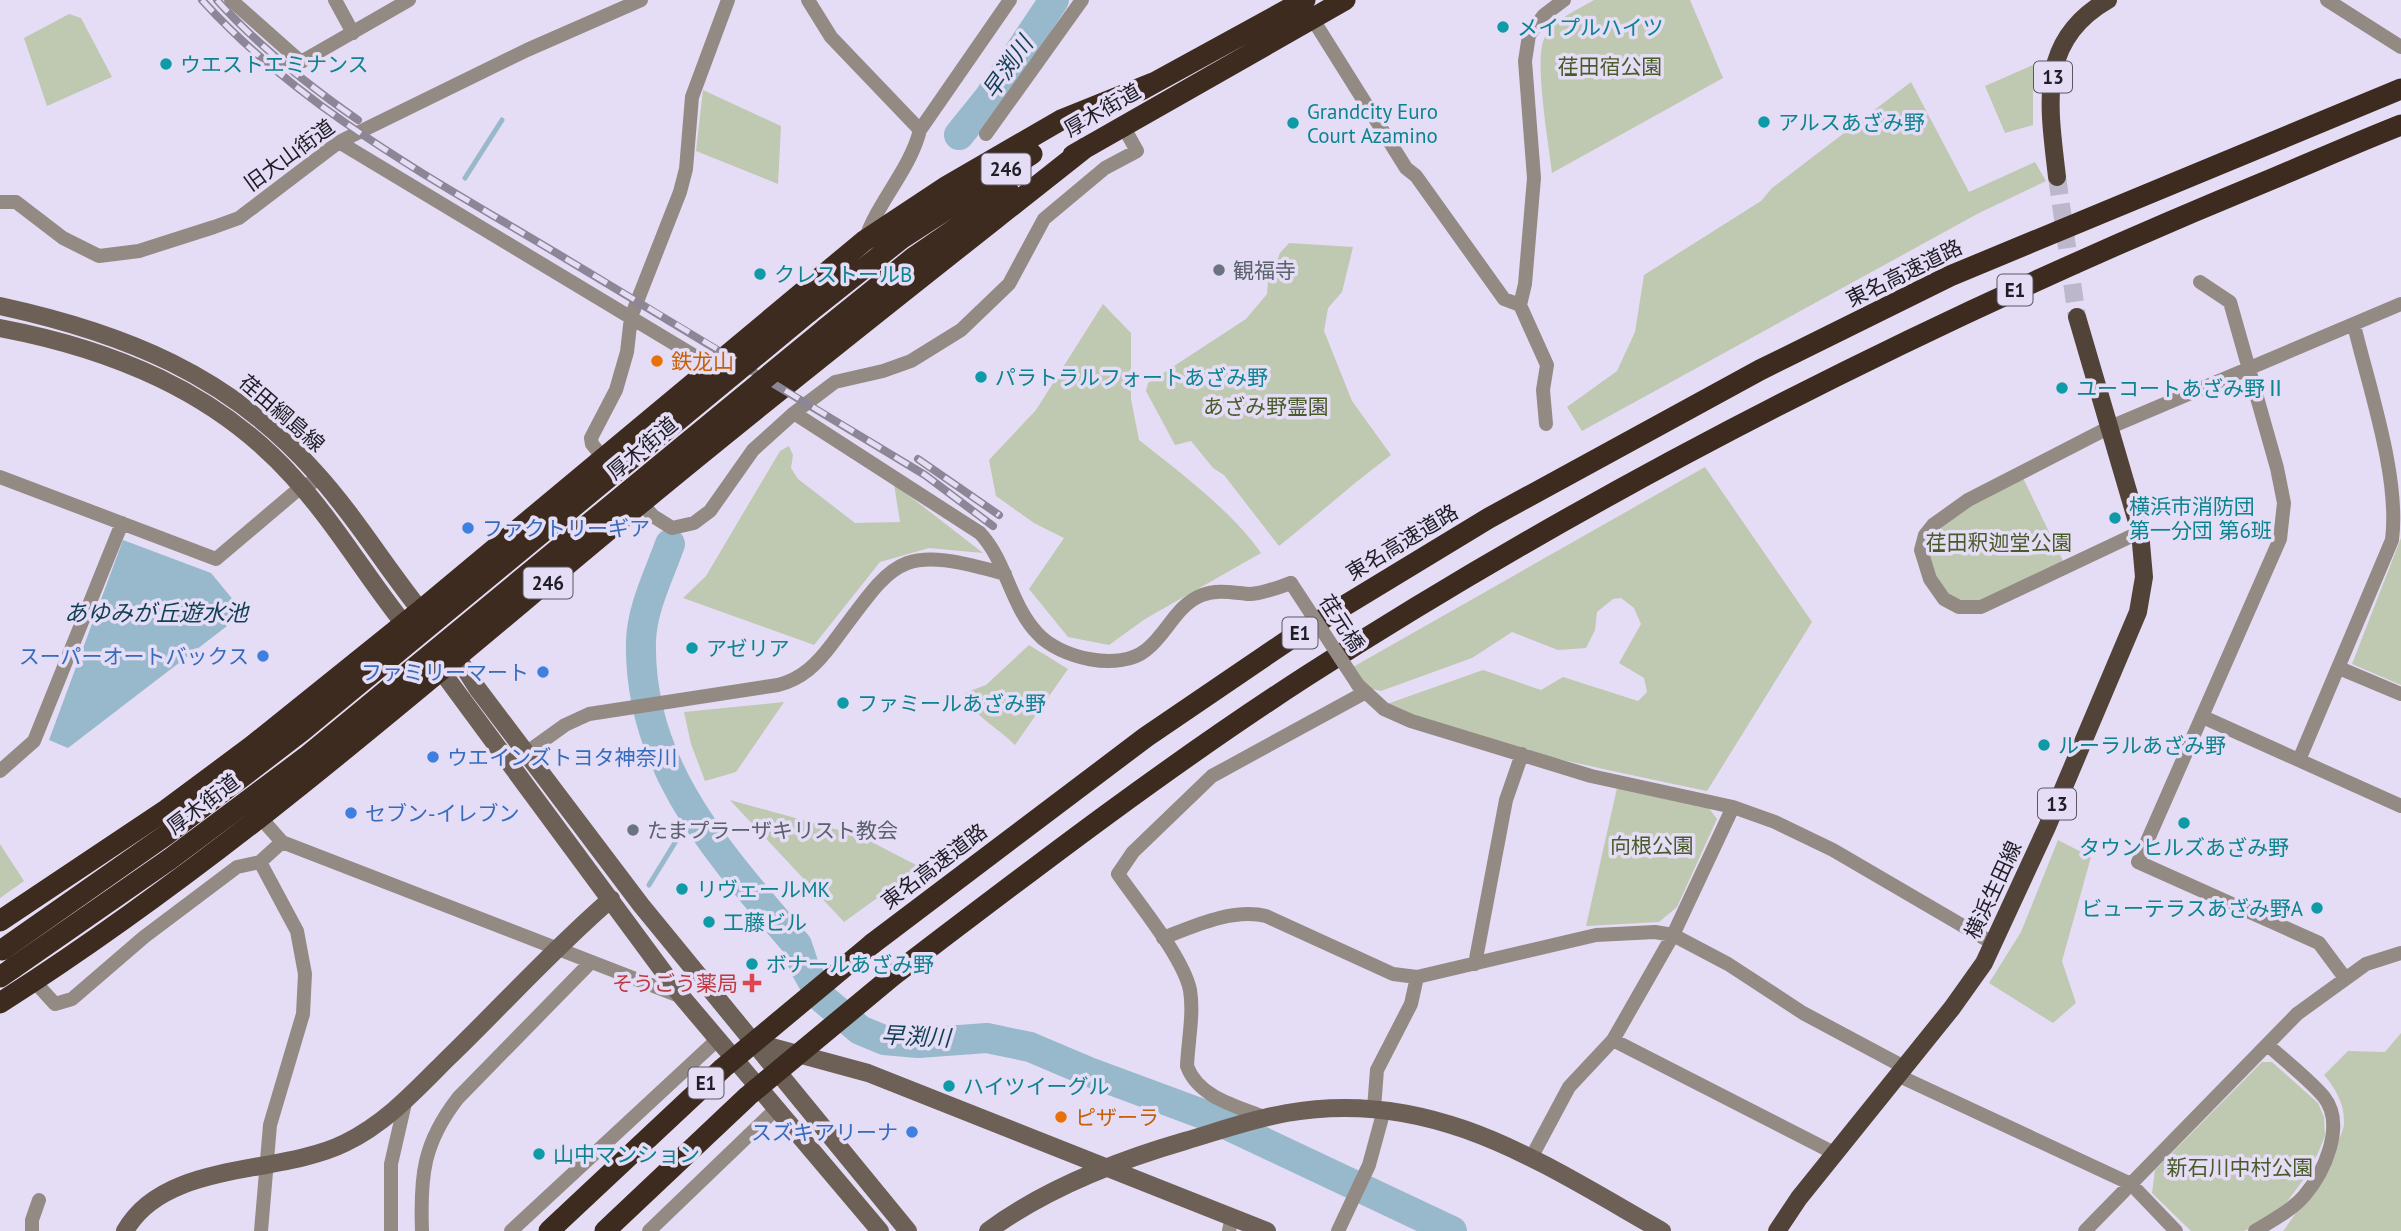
<svg xmlns="http://www.w3.org/2000/svg" width="2401" height="1231" viewBox="0 0 2401 1231" font-family="'PT Sans','Noto Sans JP',sans-serif">
  <rect width="100%" height="100%" fill="#e5ddf5"/>
  <path fill="#bfc8b1" d="M1594 0H1690L1723 78 1552 173C1549 146 1534 61 1544 39 1552 20 1577 10 1594 0Z
    M69 14 81 18 112 77 47 106 24 38Z
    M2033 65V125L2005 133 1985 86Z
    M1911 82 1969 192 2035 162 2046 181 1979 213 1582 431 1567 407 1617 371 1635 332 1644 275 1761 201 1772 188Z
    M703 90 781 126 778 184 696 151Z
    M1289 243 1353 247 1342 292 1328 308 1324 331 1352 401 1391 455C1352 484 1317 516 1279 546L1224 475 1213 468 1191 441 1175 445 1146 391 1148 383 1246 319 1267 294 1268 282 1280 253Z
    M1103 304 1131 333V399L1139 440C1177 470 1234 513 1261 553L1145 619 1109 645 1068 637 1029 589 1064 538 1034 523 996 496 989 460 1036 410Z
    M789 446 793 455 791 468 798 479 855 523 900 522 894 484 983 553 929 548 880 562 814 645 683 598 706 576 780 451Z
    M1705 467 1812 622 1707 791C1599 768 1488 748 1387 704L1483 670 1541 690 1563 677 1638 701 1647 692 1644 678 1619 663 1641 624 1634 608 1621 598 1613 599 1597 612 1595 630 1586 648 1558 650 1512 632 1472 658 1381 691 1368 688 1353 667Z
    M2023 478 2064 563C2042 574 1983 610 1959 603 1938 596 1932 568 1927 549 1948 508 1984 497 2023 478Z
    M2401 538V685L2352 664Z
    M1029 645 1068 669 1015 745C997 727 974 716 962 694L986 685Z
    M784 702 736 772 705 781 691 744 684 712Z
    M1617 788 1708 807 1717 819 1677 907 1659 922 1586 926Z
    M730 800 860 836 920 867 844 922Z
    M2058 840 2091 857 2062 961 2076 1003 2053 1023 1989 983 2021 932Z
    M0 844 24 881 0 898Z
    M2401 1033V1231H2283C2295 1217 2344 1139 2344 1124 2345 1105 2336 1089 2324 1075L2348 1051 2385 1052Z
    M2262 1062H2272L2318 1103 2324 1117 2325 1136 2318 1153 2306 1176 2278 1214 2244 1231H2191L2152 1193 2155 1170Z"/>
  <path fill="#97b9cb" d="M123 540 211 573 244 613 68 748 49 740Z"/>
  <g fill="none" stroke-linecap="round" stroke-linejoin="round">
    <path stroke="#97b9cb" stroke-width="5" d="M465 178 502 120
      M649 885 676 841 686 803"/>
    <path stroke="#97b9cb" stroke-width="30" d="M959 135 988 99 1054 0
      M670 544C659 575 642 608 641 641 638 768 721 855 797 945L804 966 822 998 860 1030 884 1040 918 1043 987 1038 1030 1047 1089 1072 1208 1116 1452 1231"/>
    <path stroke="#bdb7cb" stroke-width="18" stroke-dasharray="18 9" stroke-linecap="butt" d="M2057 177 2077 317"/>
    <path stroke="#938a83" stroke-width="14" d="M231 0 301 62 409 0
      M335 0 353 33
      M808 0 831 37 920 130 1010 0
      M2327 0 2401 47
      M1312 18 1406 168 1416 176 1504 299 1520 305
      M986 134 1082 0
      M339 142 713 367
      M0 202H16L63 238 99 256 139 251 214 227 239 218 339 142 527 50 641 0
      M865 240C878 201 910 170 920 130
      M2200 282 2230 302 2277 468 2284 503 2280 539 2138 862 2319 943 2345 978
      M794 413 980 533C1007 562 1010 605 1038 634 1060 658 1119 672 1146 650 1167 634 1176 605 1202 595 1218 589 1234 593 1250 594 1262 594 1279 587 1291 583
      M1546 424 1543 390 1547 365 1520 305 1525 284 1534 178 1525 61 1529 35 1544 15 1564 0
      M607 463 592 444 591 438 616 390 627 352 631 317 680 192 686 169 692 97 728 0
      M0 477 216 559 301 487 321 479
      M636 497 653 516 672 528 694 523 710 511 753 450 794 413 835 382 883 371 911 361 961 330 1009 284 1044 219 1105 168 1137 151 1123 126
      M2140 532 1981 607H1959L1944 599 1930 579 1921 550 1925 535 1933 525 1968 500 2108 428 2401 304
      M2339 668 2401 694
      M1358 685 1384 709 1411 721 1591 776 1733 807 1775 822 1833 850 1994 944
      M2203 717 2401 806
      M526 753 565 725 589 714 778 685C802 679 817 664 832 644 896 559 896 543 1005 574
      M2299 760 2392 540C2400 477 2369 388 2354 325
      M0 771 34 741 122 523
      M259 816 282 842 260 862 297 931 305 974 303 1014 270 1125 261 1231
      M282 842 682 997
      M1163 938C1194 926 1233 908 1266 916L1393 974 1417 977 1596 935 1655 932 1673 935 1728 964 1803 1013 1904 1067
      M1475 964 1506 800 1522 754
      M34 981 55 1004 72 999 144 937 237 867 260 862
      M1613 1040 1834 1153
      M1897 1075 2131 1184 2176 1231
      M1374 1108 1377 1070 1411 1004 1417 977
      M1264 1117C1236 1106 1198 1097 1187 1066 1188 1041 1194 1014 1190 990 1183 957 1138 903 1118 874L1133 852 1212 776 1364 693
      M1531 1158 1569 1087 1613 1040 1673 935 1733 807
      M32 1231V1220L39 1200
      M391 1231V1164L405 1103
      M422 1231C420 1176 423 1143 458 1098L591 962
      M511 1231 717 1040
      M649 1231 776 1109
      M1229 1231 1232 1217
      M1338 1231 1369 1165 1384 1110
      M2085 1231 2297 1014 2366 964 2401 953
      M2255 1231C2271 1221 2291 1211 2304 1196 2324 1173 2346 1125 2324 1097 2308 1078 2286 1062 2268 1045"/>
    <path stroke="#6d6056" stroke-width="18" d="M0 306C124 333 229 375 315 472 357 518 389 573 429 621
      M0 328C111 349 216 391 293 477 337 525 370 583 412 634
      M451 647 477 688 641 905 908 1231
      M434 661 682 997 880 1231
      M750 1041 868 1073 1267 1231
      M125 1231C165 1160 278 1176 345 1143 386 1123 415 1091 447 1059 502 1006 553 949 611 899
      M988 1231C1046 1188 1116 1161 1185 1141 1219 1131 1252 1119 1287 1113 1433 1087 1542 1163 1662 1231"/>
    <path stroke="#524338" stroke-width="18" d="M2057 177C2049 106 2036 41 2108 0
      M1777 1231 1799 1198 1952 1008 1984 963 2047 827 2138 612 2144 577 2140 532 2077 317"/>
    <path stroke="#3c2b1e" stroke-width="21" d="M1141 90 1305 0
      M1073 155 1345 0
      M809 312 901 239 1032 154
      M825 329 913 258 1009 192
      M0 921 166 810 252 746 420 611 864 241 947 186 1061 120 1153 83
      M872 944 1146 737 1293 637 1489 518 1760 370 1950 276 2401 89
      M895 974C1029 872 1163 769 1305 677 1611 480 1936 317 2272 179 2315 161 2358 142 2401 125
      M0 977 13 968
      M0 1003C229 857 432 676 640 504 786 383 936 266 1085 148"/>
    <g stroke="#8c8697" stroke-width="8">
      <path id="rail" d="M202 0C302 110 433 179 558 254 681 327 803 401 925 475L993 526
        M217 0C258 46 308 85 358 120
        M918 459 999 515"/>
    </g>
    <use href="#rail" stroke="#e5ddf5" stroke-width="5" stroke-dasharray="16" stroke-linecap="butt"/>
    <path stroke="#938a83" stroke-width="14" d="M1291 583 1358 685"/>
    <path stroke="#3c2b1e" stroke-width="21" d="M2 950 166 835 302 731 809 312
      M13 968 170 859 306 757 825 329
      M549 1231 723 1068 872 944
      M605 1231 748 1096 895 974"/>
  </g>
  <g fill="#0f9aa8" stroke="#e5ddf5" stroke-width="2.5">
    <circle cx="1503" cy="27" r="7"/>
    <circle cx="166" cy="64" r="7"/>
    <circle cx="1764" cy="122" r="7"/>
    <circle cx="1293" cy="123" r="7"/>
    <circle cx="760" cy="274" r="7"/>
    <circle cx="981" cy="377" r="7"/>
    <circle cx="2062" cy="388" r="7"/>
    <circle cx="2115" cy="518" r="7"/>
    <circle cx="692" cy="648" r="7"/>
    <circle cx="843" cy="703" r="7"/>
    <circle cx="2044" cy="745" r="7"/>
    <circle cx="2184" cy="823" r="7"/>
    <circle cx="682" cy="889" r="7"/>
    <circle cx="2317" cy="908" r="7"/>
    <circle cx="709" cy="922" r="7"/>
    <circle cx="752" cy="964" r="7"/>
    <circle cx="949" cy="1086" r="7"/>
    <circle cx="539" cy="1154" r="7"/>
  </g>
  <g fill="#6b7280" stroke="#e5ddf5" stroke-width="2.5">
    <circle cx="1219" cy="270" r="7"/>
    <circle cx="633" cy="830" r="7"/>
  </g>
  <g fill="#e8710a" stroke="#e5ddf5" stroke-width="2.5">
    <circle cx="657" cy="361" r="7"/>
    <circle cx="1061" cy="1117" r="7"/>
  </g>
  <g fill="#3f7fe0" stroke="#e5ddf5" stroke-width="2.5">
    <circle cx="468" cy="528" r="7"/>
    <circle cx="263" cy="656" r="7"/>
    <circle cx="543" cy="672" r="7"/>
    <circle cx="433" cy="757" r="7"/>
    <circle cx="351" cy="813" r="7"/>
    <circle cx="912" cy="1132" r="7"/>
  </g>
  <path fill="#e0444e" stroke="#e5ddf5" stroke-width="2.5" d="M748.5 972.5h7v7h7v7h-7v7h-7v-7h-7v-7h7z"/>
  <g text-anchor="middle" dominant-baseline="central" stroke-width="7" stroke-linejoin="round" paint-order="stroke">
    <g fill="#e5ddf5" stroke="#5a5763" stroke-width="2">
      <rect x="2034" y="61.5" width="38" height="31" rx="5"/>
      <rect x="981.5" y="153.5" width="49" height="31" rx="5"/>
      <rect x="1997.5" y="274.5" width="35" height="31" rx="5"/>
      <rect x="523.5" y="567.5" width="49" height="31" rx="5"/>
      <rect x="1282.5" y="617.5" width="35" height="31" rx="5"/>
      <rect x="2038" y="788.5" width="38" height="31" rx="5"/>
      <rect x="688.5" y="1067.5" width="35" height="31" rx="5"/>
    </g>
    <g font-size="19" font-weight="bold" fill="#1f1d25">
      <text x="2053" y="77">13</text>
      <text x="1006" y="169">246</text>
      <text x="2015" y="290">E1</text>
      <text x="548" y="583">246</text>
      <text x="1300" y="633">E1</text>
      <text x="2057" y="804">13</text>
      <text x="706" y="1083">E1</text>
    </g>
    <g font-size="21" fill="#0d838f" stroke="#e5ddf5" text-anchor="start">
      <text x="1517" y="27">メイプルハイツ</text>
      <text x="180" y="64">ウエストエミナンス</text>
      <text x="1307" y="111">Grandcity Euro<tspan x="1307" dy="24">Court Azamino</tspan></text>
      <text x="1778" y="122">アルスあざみ野</text>
      <text x="774" y="274">クレストールB</text>
      <text x="995" y="377">パラトラルフォートあざみ野</text>
      <text x="2076" y="388">ユーコートあざみ野Ⅱ</text>
      <text x="2129" y="506">横浜市消防団<tspan x="2129" dy="24">第一分団 第6班</tspan></text>
      <text x="706" y="648">アゼリア</text>
      <text x="857" y="703">ファミールあざみ野</text>
      <text x="2058" y="745">ルーラルあざみ野</text>
      <text x="2184" y="847" text-anchor="middle">タウンヒルズあざみ野</text>
      <text x="696" y="889">リヴェールMK</text>
      <text x="2303" y="908" text-anchor="end">ビューテラスあざみ野A</text>
      <text x="723" y="922">工藤ビル</text>
      <text x="766" y="964">ボナールあざみ野</text>
      <text x="963" y="1086">ハイツイーグル</text>
      <text x="553" y="1154">山中マンション</text>
    </g>
    <g font-size="21" fill="#4a5b2a" stroke="#e5ddf5">
      <text x="1610" y="66">荏田宿公園</text>
      <text x="1266" y="406">あざみ野霊園</text>
      <text x="1999" y="542">荏田釈迦堂公園</text>
      <text x="1652" y="845">向根公園</text>
      <text x="2240" y="1167">新石川中村公園</text>
    </g>
    <g font-size="21" fill="#1f1d25" stroke="#e5ddf5">
      <text transform="translate(1102 110) rotate(-30)">厚木街道</text>
      <text transform="translate(289 155) rotate(-36)">旧大山街道</text>
      <text transform="translate(1904 273) rotate(-26)">東名高速道路</text>
      <text transform="translate(282 413) rotate(41)">荏田綱島線</text>
      <text transform="translate(642 448) rotate(-40)">厚木街道</text>
      <text transform="translate(1402 542) rotate(-31)">東名高速道路</text>
      <text transform="translate(1342 623) rotate(57)">荏元橋</text>
      <text transform="translate(203 804) rotate(-37)">厚木街道</text>
      <text transform="translate(934 866) rotate(-37)">東名高速道路</text>
      <text transform="translate(1993 890) rotate(-65)">横浜生田線</text>
    </g>
    <g font-size="21" fill="#5b616d" stroke="#e5ddf5" text-anchor="start">
      <text x="1233" y="270">観福寺</text>
      <text x="647" y="830">たまプラーザキリスト教会</text>
    </g>
    <g font-size="21" fill="#c56008" stroke="#e5ddf5" text-anchor="start">
      <text x="671" y="361">鉄龙山</text>
      <text x="1075" y="1117">ピザーラ</text>
    </g>
    <g font-size="21" fill="#366cbe" stroke="#e5ddf5" text-anchor="start">
      <text x="482" y="528">ファクトリーギア</text>
      <text x="249" y="656" text-anchor="end">スーパーオートバックス</text>
      <text x="529" y="672" text-anchor="end">ファミリーマート</text>
      <text x="447" y="757">ウエインズトヨタ神奈川</text>
      <text x="365" y="813">セブン-イレブン</text>
      <text x="898" y="1132" text-anchor="end">スズキアリーナ</text>
    </g>
    <g font-size="21" fill="#be3a42" stroke="#e5ddf5" text-anchor="end">
      <text x="738" y="983">そうごう薬局</text>
    </g>
    <g font-size="23" font-style="italic" fill="#113f54" stroke="#e5ddf5">
      <text transform="translate(1007 67) rotate(-55)">早渕川</text>
      <text x="156" y="612">あゆみが丘遊水池</text>
      <text transform="translate(916 1036) rotate(3)">早渕川</text>
    </g>
  </g>
</svg>
